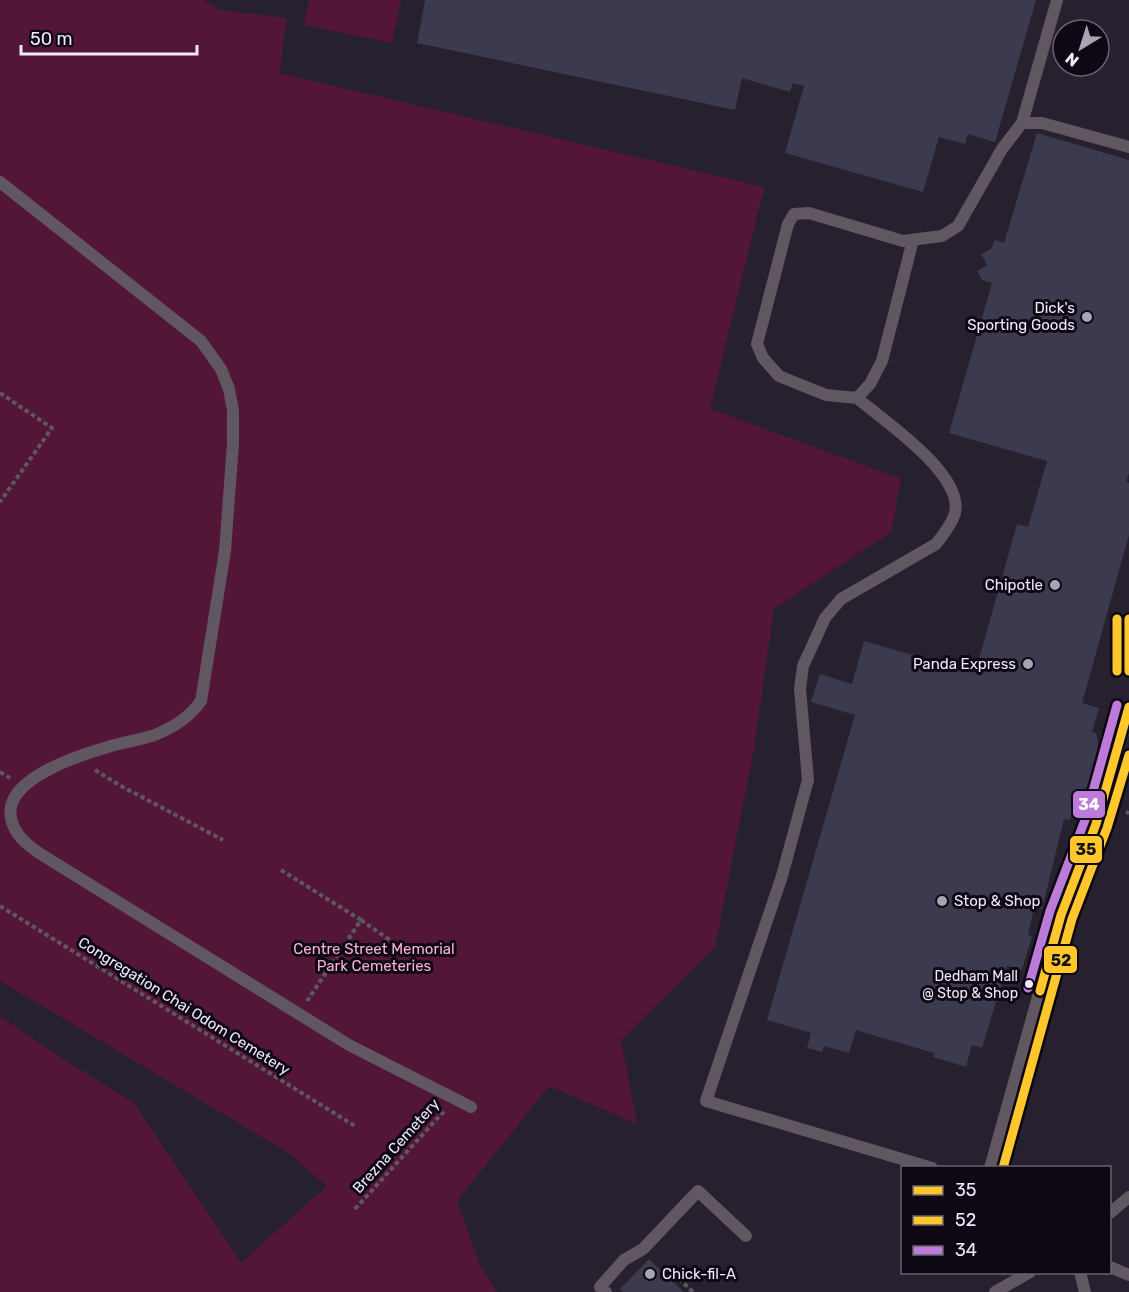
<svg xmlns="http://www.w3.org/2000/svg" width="1129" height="1292" viewBox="0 0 1129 1292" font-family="Rubik,sans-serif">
  <rect width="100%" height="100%" fill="#27212f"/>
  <path fill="#541636" d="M0 0H203L220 10 287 18 279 73 764 187 710 409 901 479 891 532 774 609 754 749 715 947 621 1040 637 1124 549 1086 457 1201 480 1265 497 1292H0V1016L72 1065 134 1103 241 1263 327 1186 286 1151 0 981Z
    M309 0H401L392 43 304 25Z"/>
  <path fill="#3c3a4e" d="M425 0H1036L995 142 968 134 965 144 939 137 923 192 785 153 804 86 793 83 790 92 742 78 735 110 417 43Z
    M1037 133 1129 160V473L1126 482 1129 483V535L1082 703 1099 708 1092 732 1096 733 1098 742 1096 767 1088 786 1074 802 1070 820 1064 819 1042 909 1034 908 1028 935 1032 936 1022 970 1007 966 982 1048 972 1045 966 1067 933 1057 934 1053 856 1030 849 1053 824 1046 822 1052 807 1048 811 1033 767 1020 855 715 811 702 820 674 852 684 864 641 975 673 1017 524 1028 527 1047 461 949 433 992 283 982 280 977 271 987 265 981 254 991 249 995 240 1004 243Z
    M649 1259 684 1292H623L620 1289Z"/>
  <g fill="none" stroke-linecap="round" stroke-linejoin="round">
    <path stroke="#5e5761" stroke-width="4" stroke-dasharray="4.5 3" stroke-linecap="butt" d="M0 393 52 428 0 502
      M95 770 121 786 223 840
      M0 772 10 778
      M1126 812 1129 813
      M281 870 361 920 307 1001
      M0 906 355 1126
      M361 920 410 954
      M355 1209 444 1111
      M668 1268 693 1292"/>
    <path stroke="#605761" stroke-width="12" d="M1022 123 1057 0
      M0 182 201 341 221 369 229 389 233 411V443L225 551 201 701C189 717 176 726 157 734 142 740 124 742 108 747 80 755 3 779 11 818 14 834 26 844 39 853L349 1045 471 1107
      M913 240 882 361 870 384 857 398 826 395 779 376 763 358 757 344 788 224 794 214 809 213 903 241 942 236 958 226 1002 149 1022 123H1042L1129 147
      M857 398C884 421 964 474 955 513 952 524 943 535 936 544L841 599 825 618 803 666 800 689 808 780 782 876 706 1101 932 1168
      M1129 619V671
      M990 1168 1061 915 1096 824 1127 719 1129 707
      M1110 1213 1129 1197
      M1110 1267 1129 1275
      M1080 1272 1085 1292
      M606 1292 600 1287 624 1260 643 1249 698 1191 746 1236
      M995 1292 1030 1272"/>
    <g stroke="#0d0813" stroke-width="14">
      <path id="bus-1" d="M1129 619V671
        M1040 991 1061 915 1096 824 1129 707"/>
    </g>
    <g stroke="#0d0813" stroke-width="14">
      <path id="bus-2" d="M1117 619V671
        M1003 1168 1072 919 1107 828 1129 755"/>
    </g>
    <g stroke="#0d0813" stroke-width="14">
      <path id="bus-3" d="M1028 988 1050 911 1085 820 1117 705"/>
    </g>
    <use href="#bus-1" stroke="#ffc72c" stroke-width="9"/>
    <use href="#bus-2" stroke="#ffc72c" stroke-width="9"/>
    <use href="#bus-3" stroke="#bd7bd9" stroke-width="9"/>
  </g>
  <g fill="#a9a3b4" stroke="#0d0813" stroke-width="2">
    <circle cx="1087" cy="317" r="6"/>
    <circle cx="1055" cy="585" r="6"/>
    <circle cx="1028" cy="664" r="6"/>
    <circle cx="942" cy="901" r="6"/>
    <circle cx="650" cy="1274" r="6"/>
  </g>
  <circle fill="#efe9fb" stroke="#0d0813" stroke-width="2" cx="1029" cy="984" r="5"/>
  <g text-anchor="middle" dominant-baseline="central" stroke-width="6" stroke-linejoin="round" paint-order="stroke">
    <g font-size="14" fill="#efe9fb" stroke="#0d0813" text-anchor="end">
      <text x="1018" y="976">Dedham Mall<tspan x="1018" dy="17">@ Stop &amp; Shop</tspan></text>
    </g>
    <g font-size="15" fill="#efe9fb" stroke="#0d0813" text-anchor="end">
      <text x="1075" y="308">Dick's<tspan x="1075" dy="17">Sporting Goods</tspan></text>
      <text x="1043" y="585">Chipotle</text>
      <text x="1016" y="664">Panda Express</text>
      <text x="954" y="901" text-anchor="start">Stop &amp; Shop</text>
      <text x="662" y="1274" text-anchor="start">Chick-fil-A</text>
    </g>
    <g font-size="15" fill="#fab3ce" stroke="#0d0813">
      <text x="374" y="949">Centre Street Memorial<tspan x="374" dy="17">Park Cemeteries</tspan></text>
    </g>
    <g font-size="15" fill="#efe9fb" stroke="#0d0813">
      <text transform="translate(184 1006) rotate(32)">Congregation Chai Odom Cemetery</text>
      <text transform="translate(396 1146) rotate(-48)">Brezna Cemetery</text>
    </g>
  </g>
  <g stroke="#0d0813" stroke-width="2">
    <rect x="1072" y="790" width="34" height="29" rx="6" fill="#bd7bd9"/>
    <rect x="1069" y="835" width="34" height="29" rx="6" fill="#ffc72c"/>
    <rect x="1043" y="945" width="35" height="29" rx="6" fill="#ffc72c"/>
  </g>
  <g font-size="16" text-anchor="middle" font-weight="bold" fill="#fff">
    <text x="1089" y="810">34</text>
  </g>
  <g font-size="16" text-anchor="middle" font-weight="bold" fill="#111">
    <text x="1086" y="855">35</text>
    <text x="1061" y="966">52</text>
  </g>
  <rect x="901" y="1166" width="210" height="108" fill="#0d0813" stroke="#676270" stroke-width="1.5"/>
  <rect x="913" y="1186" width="30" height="9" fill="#ffc72c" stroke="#676270" stroke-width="1.5"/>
  <text x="955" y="1196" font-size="18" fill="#efe9fb">35</text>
  <rect x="913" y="1216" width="30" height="9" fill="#ffc72c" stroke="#676270" stroke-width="1.5"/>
  <text x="955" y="1226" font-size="18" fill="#efe9fb">52</text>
  <rect x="913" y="1246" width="30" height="9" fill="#bd7bd9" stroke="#676270" stroke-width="1.5"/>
  <text x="955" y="1256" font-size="18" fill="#efe9fb">34</text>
  <g transform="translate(1081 48) rotate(218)"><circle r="28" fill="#0d0813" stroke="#676270" stroke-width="1.5"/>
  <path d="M0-4.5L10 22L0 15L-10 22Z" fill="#a9a3b4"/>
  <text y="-9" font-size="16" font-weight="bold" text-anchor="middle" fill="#efe9fb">N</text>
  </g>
  <path d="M21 45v9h176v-9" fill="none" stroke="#efe9fb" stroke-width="3"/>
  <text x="30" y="45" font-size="18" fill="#efe9fb" stroke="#0d0813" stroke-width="4.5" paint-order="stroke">50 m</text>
</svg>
